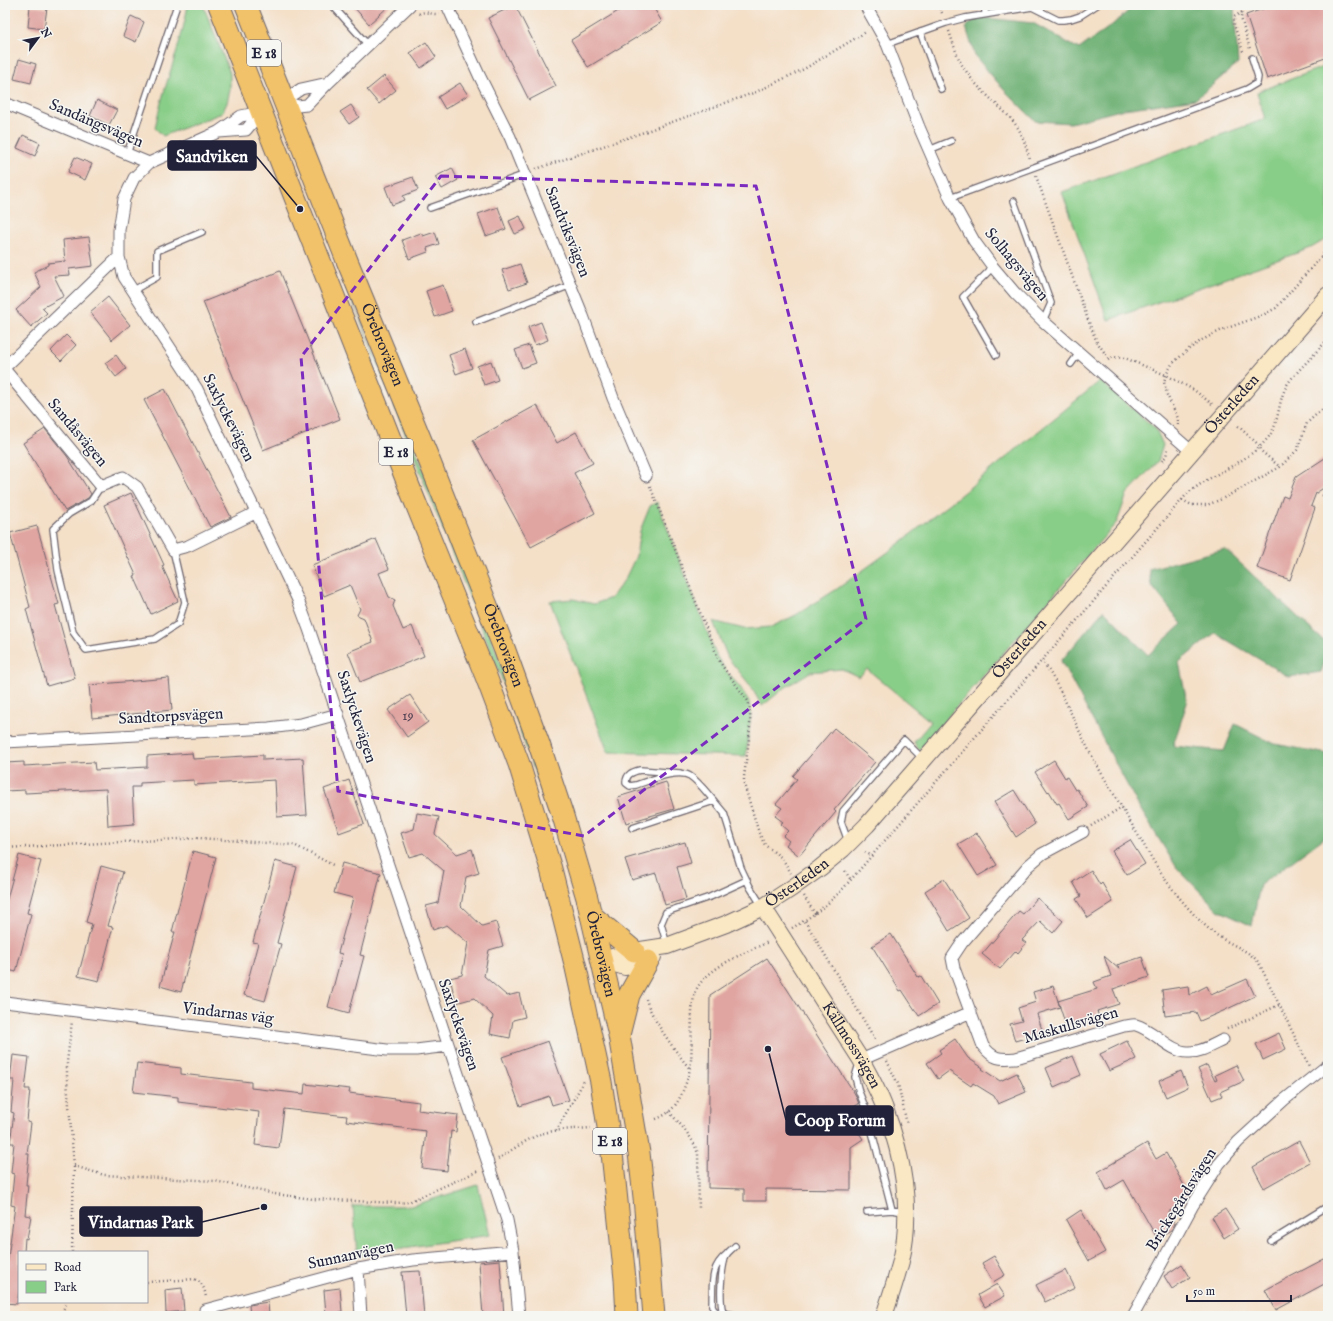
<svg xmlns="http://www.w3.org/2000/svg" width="1333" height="1321" viewBox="0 0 1333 1321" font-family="'IM FELL English',serif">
  <rect width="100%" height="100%" fill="#f6f6f2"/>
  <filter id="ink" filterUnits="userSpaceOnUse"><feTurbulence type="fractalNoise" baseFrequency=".025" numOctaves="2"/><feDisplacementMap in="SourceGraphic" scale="8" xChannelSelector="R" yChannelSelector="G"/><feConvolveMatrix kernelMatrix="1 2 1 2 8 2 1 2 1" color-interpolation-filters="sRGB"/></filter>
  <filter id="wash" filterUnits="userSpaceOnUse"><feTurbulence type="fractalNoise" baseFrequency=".012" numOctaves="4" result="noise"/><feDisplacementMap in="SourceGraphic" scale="16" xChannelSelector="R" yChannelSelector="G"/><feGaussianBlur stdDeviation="0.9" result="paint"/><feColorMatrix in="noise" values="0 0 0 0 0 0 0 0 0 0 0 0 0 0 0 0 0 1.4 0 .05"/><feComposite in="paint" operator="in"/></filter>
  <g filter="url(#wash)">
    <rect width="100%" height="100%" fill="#f4dfc7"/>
    <path fill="#89ce88" stroke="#567862" d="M188 5H203L230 73V90L227 103 222 113 163 136 155 128C163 86 181 47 188 5Z
      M1328 65V238L1311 248 1108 320 1062 192 1265 119 1257 92Z
      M344 279 475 592 557 822 547 807 503 682Z
      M1100 381 1156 429 1163 445 1158 461 1127 494 1117 522 919 750 914 742 931 722 867 669 859 677 842 669 810 672 786 687 762 706 750 685 728 658 713 621 744 629 771 627 796 615 837 589 891 550 969 488Z
      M657 502 717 657 727 672 740 687 749 701 751 714 746 756 608 752 550 601 573 599 594 604 611 598 625 579 636 556 640 531 650 506Z
      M478 1185 490 1235 357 1255 353 1206H411Z"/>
    <path fill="#6eb174" stroke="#486a58" d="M1135 5H1231L1234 7 1238 63 1196 99 1124 109 1071 123 1035 121 1004 90 975 56 966 27 977 17 1033 23 1079 49 1112 25Z
      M1225 549 1328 645V652L1321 672 1289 677 1215 633 1179 662 1187 703 1173 746 1224 751 1235 724 1275 744 1328 754V835L1260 885 1252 926 1218 910 1177 868 1139 807 1061 661 1104 610 1148 655 1182 624 1151 585 1149 569Z"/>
    <g id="blocks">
      <path fill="#e0a5a1" d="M352 5H390L369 24Z
        M515 5 556 86 529 100 488 18Z
        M628 5H652L662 22 588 67 571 40Z
        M1274 5H1328V57L1267 79 1246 15Z
        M30 6 47 8 44 29 28 27Z
        M131 16 144 22 136 42 123 36Z
        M426 42 436 57 421 68 410 53Z
        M19 59 36 64 31 83 14 79Z
        M384 76 396 90 379 104 367 90Z
        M460 83 468 95 445 109 438 97Z
        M97 100 117 110 109 125 90 116Z
        M351 105 359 117 349 124 340 112Z
        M23 135 40 143 35 156 17 148Z
        M75 157 92 164 85 180 68 172Z
        M452 168 458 180 442 189 435 177Z
        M413 177 418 190 403 196 405 200 392 205 385 187Z
        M498 207 506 229 486 236 478 214Z
        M520 216 526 229 515 234 509 221Z
        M435 232 439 244 427 248 428 252 409 259 402 240 421 233 423 236Z
        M89 237 93 266 69 269 70 275 54 276 64 296 42 308 47 313 31 327 16 310 41 287 34 272 48 265V263L65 261 63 240Z
        M520 264 527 283 509 289 502 270Z
        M280 271 340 419 263 450 203 302Z
        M443 285 452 311 435 317 426 291Z
        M108 297 130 325 112 340 90 312Z
        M541 322 548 340 535 345 528 327Z
        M66 335 76 345 61 361 51 351Z
        M529 345 536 363 522 368 515 350Z
        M465 349 472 368 456 374 449 355Z
        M116 355 126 369 116 377 105 363Z
        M491 361 498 380 484 385 477 366Z
        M165 389 231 517 210 527 144 400Z
        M537 405 557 443 576 432 593 463 574 473 595 513 531 547 473 440Z
        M45 429 67 456 91 494 88 498 65 511 23 443Z
        M1328 456V485L1316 493 1311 506 1315 508 1290 580 1257 568 1283 496 1288 498 1296 477Z
        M131 493 164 565 162 566 178 601 151 614 134 576 136 575 104 505Z
        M37 526 59 604 55 605 75 678 47 686 26 609 30 607 10 533Z
        M376 539 389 569 379 573 389 597 395 600 393 606 403 630 412 626 424 656 360 682 348 652 373 642 364 618 357 615 360 609 350 585 324 596 312 565Z
        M169 678 172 710 92 718 89 685Z
        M410 695 428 722 407 737 388 710Z
        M834 728 875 762 834 810 836 812 799 856 786 845 789 841 783 836 788 831 780 824 783 822 775 816 782 808 776 804 797 779 793 776Z
        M192 753 193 759 263 755V760L303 758 307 815 277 817 275 780 194 785V780L140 783V787H132L134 824 108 826 106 789 25 793V790L5 791V763L24 762V766L94 762 95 770 147 767V756Z
        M1054 760 1065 778 1067 777 1075 790 1077 789 1088 807 1069 819 1059 803 1057 804 1049 791 1048 792 1035 772Z
        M349 780 364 824 339 833 324 789Z
        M666 782 674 809 626 823 618 797Z
        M1014 790 1035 824 1016 837 994 802Z
        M417 813 439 817 435 834 457 854 472 849 479 873 466 877 461 906 482 926 496 922 503 946 489 950 484 976 507 996 519 993 525 1017 513 1020 510 1038 490 1034 493 1016 474 998 456 1003 450 978 462 975 468 943 447 925 433 930 426 906 438 903 444 871 423 853 409 857 401 833 414 829Z
        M977 833 997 865 978 876 958 844Z
        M1130 840 1145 864 1127 875 1112 851Z
        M685 842 691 863 677 867 686 899 665 905 656 873 632 880 625 859Z
        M193 851 216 857 181 992 160 986 175 932H172Z
        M19 855 41 861 27 913 31 914 16 972 5 969V925L8 913 5 912V906Z
        M275 861 297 867 277 943 281 944 265 1001 244 995 258 943 253 942Z
        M342 863 381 873 360 955 364 956 349 1013 328 1007 342 954 338 953 353 898 334 893Z
        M101 866 123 872 108 926 113 927 99 981 78 976 92 924 86 922Z
        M1091 870 1100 885 1102 883 1113 902 1088 918 1076 899 1081 896 1073 882Z
        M944 879 969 918 949 931 925 891Z
        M1037 898 1063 921 1053 933 1040 921 1022 940 1026 943 1018 953 1016 951 1000 969 982 954 1019 911 1023 914Z
        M891 934 918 977 921 976 938 1004 919 1016 902 990 900 991 872 946Z
        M1104 956 1120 970 1117 965 1142 957 1149 977 1113 989 1119 1004 1097 1011 1099 1017 1081 1023 1080 1021 1066 1026 1058 1001 1097 989 1094 982 1111 976Z
        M767 958 855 1094 859 1104 855 1106 858 1112 851 1116 855 1121 852 1123 863 1139 851 1147V1190L766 1189V1201H744V1189L708 1188 710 995Z
        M1247 979 1255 996 1223 1011 1200 1021 1196 1012 1165 1016 1162 990 1188 986 1189 995 1207 986 1211 995Z
        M1053 986 1060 1007 1037 1014 1043 1033 1015 1041 1010 1024 1022 1021 1018 1008 1036 1002 1033 992Z
        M1279 1033 1286 1049 1263 1060 1256 1044Z
        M955 1039 968 1058 983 1068 982 1069 1000 1081 1017 1073 1026 1092 998 1104 994 1096 973 1083 971 1086 949 1071 938 1079 927 1063 941 1053 939 1050Z
        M548 1041 569 1100 552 1105 549 1096 520 1106 502 1057Z
        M1127 1041 1136 1059 1109 1071 1100 1054Z
        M13 1055 29 1057 25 1089H30L27 1122 31 1123 27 1154H29L26 1185H28L25 1215 31 1216 27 1239 25 1238 24 1252H19V1291L17 1304 5 1303V1280L15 1206 11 1205 14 1174 11 1173 14 1143H10L14 1113 11 1112 14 1080H10Z
        M1073 1056 1081 1075 1054 1087 1046 1068Z
        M137 1063 181 1068V1074L251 1082V1088L304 1094 305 1084 350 1089 349 1093 419 1102 418 1110 458 1115 456 1132 451 1131 447 1171 422 1168 426 1131 346 1121 347 1116 284 1109 279 1148 255 1145 259 1112 178 1102V1097L133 1092Z
        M1207 1065 1215 1081 1217 1080 1215 1075 1236 1065 1244 1081 1220 1092 1222 1096 1212 1100 1198 1069Z
        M1181 1071 1188 1087 1166 1097 1159 1081Z
        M1299 1141 1310 1162 1264 1188 1253 1167Z
        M1147 1143 1156 1159 1166 1153 1190 1196 1188 1200 1168 1212 1175 1224 1171 1230 1157 1238 1124 1180 1107 1190 1098 1172Z
        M1225 1209 1238 1229 1224 1238 1212 1217Z
        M1081 1210 1105 1252 1089 1261 1066 1220Z
        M994 1256 1005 1275 993 1282 982 1263Z
        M1328 1257V1282L1276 1310 1265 1290Z
        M500 1260 504 1316H483L479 1262Z
        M1182 1264 1190 1277 1172 1289 1164 1276Z
        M1066 1270 1075 1288 1045 1302 1036 1285Z
        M420 1271 424 1316H406L402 1272Z
        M997 1284 1005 1296 985 1307 978 1295Z
        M182 1288 184 1311 166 1313 165 1290Z
        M340 1288 342 1312 326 1314 324 1290Z
        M268 1302 269 1316H250L249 1305Z"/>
    </g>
  </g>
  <g filter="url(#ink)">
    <use href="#blocks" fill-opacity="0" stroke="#6c646c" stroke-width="1"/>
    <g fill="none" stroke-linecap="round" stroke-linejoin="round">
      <g stroke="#6c646c" stroke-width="8">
        <path id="lane" d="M332 5 368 45
          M985 14V5
          M920 32 941 89
          M887 44 946 23 965 18 1032 7 1058 20H1063L1071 19 1080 16 1097 5
          M929 150 951 141
          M127 154 177 5
          M950 198 1247 89 1257 83 1258 77 1252 58
          M1014 201 1051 303 1043 321
          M430 208 526 174
          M993 267 963 297 996 355
          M132 291 157 277V251L202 232
          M476 322 571 285
          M1071 364 1079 353
          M101 486 91 501 69 514 53 529 58 570 73 632 86 650 155 639 178 624 185 602 173 550
          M680 773 640 770C632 772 626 774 626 783L630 786 636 785C649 781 678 768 690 776 699 782 707 793 714 801
          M632 828 714 801 724 813 741 868 750 887 762 906
          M848 841 841 822 843 811 904 740 923 759
          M667 945 661 924 666 912 710 897 747 880
          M859 1064 855 1077 859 1092 867 1112 892 1210
          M867 1212 892 1210 904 1212
          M1271 1241 1328 1206
          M723 1313C717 1312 714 1312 712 1306 713 1285 709 1268 727 1254
          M734 1315 723 1313C719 1299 721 1269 726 1255 728 1252 732 1249 735 1246"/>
      </g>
      <g stroke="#6c646c" stroke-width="13">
        <path id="street" d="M447 5 479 75 510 137 583 316 613 398 646 476
          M865 5 887 44 919 127 950 198 974 241 993 267 1015 293 1043 321 1191 451
          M283 101 301 89 328 83
          M284 101 297 106 307 105 328 83 410 5
          M5 103 149 163
          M261 112 241 116 218 132 149 163 134 178 124 199 119 230V257L124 277 197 389 298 600 309 629 507 1220 513 1251 519 1316
          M219 132 246 130 261 112
          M5 367 119 257
          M5 370 101 486 123 477 137 487 173 550 188 546 257 512
          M5 742 269 728 301 724 338 714
          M1083 832 1042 854 1028 866 962 943 952 958 954 968 983 1046C994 1060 1000 1059 1016 1058L1124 1026C1128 1026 1133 1024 1136 1025 1154 1030 1170 1052 1188 1052 1200 1053 1212 1045 1223 1040
          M5 1002 387 1050H416L448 1046
          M861 1060 971 1012
          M358 1269 361 1316
          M205 1316V1310L358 1269 413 1260 513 1251
          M1133 1316 1193 1205 1219 1164 1238 1142 1284 1100 1328 1065"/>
      </g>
      <g stroke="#6c646c" stroke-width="18">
        <g id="secondary">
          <path id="s1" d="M763 907 861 1060C870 1076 879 1092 885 1109 903 1156 913 1211 901 1261 896 1279 890 1298 884 1316"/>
          <path id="s2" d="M602 960 634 951 667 946 726 924 763 907 792 888 820 868 843 849 867 825 914 771 1328 295"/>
          <path d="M602 960 625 967 648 961 653 957"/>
        </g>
      </g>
      <g stroke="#6c646c" stroke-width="23">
        <g id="highway">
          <path d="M219 5 412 494 487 679 519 764 551 869 576 968 601 1082 612 1153 625 1279 627 1316"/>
          <path id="s3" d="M246 5 348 263 427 455 504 648 539 744 563 816 587 898 619 1035 639 1153 644 1197 654 1316"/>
          <path d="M591 915 634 951"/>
          <path d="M620 1031 629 995 648 961"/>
        </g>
      </g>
      <path stroke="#6c646c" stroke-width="2.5" stroke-dasharray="1 3" stroke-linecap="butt" d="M938 5 943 15
        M1239 5 1242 12 1241 18 1250 49
        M1242 12 1234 17V25L1243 51 1245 53
        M419 14C425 10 431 15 439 14
        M949 31C954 45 957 59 966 71 980 93 1004 107 1018 128 1024 138 1027 150 1030 160
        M251 146 258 149
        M536 169 644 132 756 92 804 69 866 32
        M1036 176 1091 328 1097 342 1109 359
        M1108 360 1113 357 1125 358 1166 375 1194 390 1212 404
        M1178 425V418L1167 395 1164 382 1166 375 1172 364 1189 349 1202 340 1222 330 1263 315 1276 308 1328 249
        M1238 426 1260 446 1261 451 1280 467
        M1162 461 1166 456 1168 448
        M650 486 718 658 723 667 748 701C754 719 746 758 744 777V784L759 833 765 845 782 858 791 873
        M1322 495 1328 498
        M1182 500 1192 505H1207L1222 499 1280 467 1297 450 1307 423 1328 404
        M1042 660C1063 691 1076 727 1094 760 1105 780 1118 800 1129 820 1142 841 1153 862 1167 882 1181 900 1196 919 1214 933 1229 945 1247 948 1259 963L1309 1066
        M1091 826 1122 807
        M5 848 199 838 294 845 333 865
        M865 852 872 856
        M845 871 851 880
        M804 896 815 914
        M805 921 876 1041
        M792 928C810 918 826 906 841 891L1187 494C1212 473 1246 464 1267 439 1280 424 1277 404 1286 387 1289 380 1296 374 1301 368 1310 359 1319 349 1328 339
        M646 999C652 1020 676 1052 690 1069
        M1227 1029 1279 1005
        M887 1061 898 1084 907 1124
        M669 1112C681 1125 693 1137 698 1154L699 1210
        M656 1119C667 1115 675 1108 680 1097 686 1085 690 1073 691 1060 693 1041 688 999 699 985 713 965 747 952 768 942
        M556 1131 584 1081
        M498 1159C512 1150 528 1138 544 1133 560 1129 576 1129 591 1128
        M74 1166 104 1175 215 1181 275 1194 313 1199 395 1203 409 1202 415 1199 478 1171
        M72 1252 74 1166 67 1081V1062L72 1021
        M147 1282 194 1279C203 1282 205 1290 206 1298
        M60 1316 67 1302"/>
      <use href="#lane" stroke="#fff" stroke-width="5.5"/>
      <use href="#street" stroke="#fff" stroke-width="11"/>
      <use href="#secondary" stroke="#fae7c3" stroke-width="16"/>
      <use href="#highway" stroke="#f2c26a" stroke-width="21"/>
    </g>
  </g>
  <path fill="none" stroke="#7b2cbf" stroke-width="3" stroke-dasharray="8 5" stroke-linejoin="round" d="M441 176 756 186 866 619 584 836 338 791 301 357Z"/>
  <g text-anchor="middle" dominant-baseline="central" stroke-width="3" stroke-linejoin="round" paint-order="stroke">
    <g font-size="14" fill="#524354">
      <text x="408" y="716">19</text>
    </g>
    <g fill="#f6f6f2" stroke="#626272" stroke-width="1">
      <rect x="247" y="40" width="34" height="26" rx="3"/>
      <rect x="379" y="439" width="34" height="26" rx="3"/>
      <rect x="593" y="1128" width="34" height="26" rx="3"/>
    </g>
    <g font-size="15" font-weight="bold" fill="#22223b">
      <text x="264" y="53">E 18</text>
      <text x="396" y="452">E 18</text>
      <text x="610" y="1141">E 18</text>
    </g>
    <g font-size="16" fill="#22223b" stroke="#f6f6f2">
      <text transform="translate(96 124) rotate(23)">Sandängsvägen</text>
      <text transform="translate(567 232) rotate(68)">Sandviksvägen</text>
      <text transform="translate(1016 265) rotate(50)">Solhagsvägen</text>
      <text stroke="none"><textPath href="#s3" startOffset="366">Örebrovägen</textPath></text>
      <text stroke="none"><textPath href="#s2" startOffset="860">Österleden</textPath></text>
      <text transform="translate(228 418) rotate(63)">Saxlyckevägen</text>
      <text transform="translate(77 433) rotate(50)">Sandåsvägen</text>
      <text stroke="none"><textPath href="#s3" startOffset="690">Örebrovägen</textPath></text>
      <text stroke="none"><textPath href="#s2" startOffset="536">Österleden</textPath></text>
      <text transform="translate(171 717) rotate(-3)">Sandtorpsvägen</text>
      <text transform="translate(356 717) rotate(72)">Saxlyckevägen</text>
      <text stroke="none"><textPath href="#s2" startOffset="212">Österleden</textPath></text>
      <text stroke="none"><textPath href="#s3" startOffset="1014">Örebrovägen</textPath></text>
      <text transform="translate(228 1014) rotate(7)">Vindarnas väg</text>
      <text transform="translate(458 1025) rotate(71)">Saxlyckevägen</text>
      <text transform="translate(1071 1026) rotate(-16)">Maskullsvägen</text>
      <text stroke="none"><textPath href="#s1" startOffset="164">Källmossvägen</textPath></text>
      <text transform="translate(1182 1200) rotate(-58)">Brickegårdsvägen</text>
      <text transform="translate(351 1256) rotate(-12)">Sunnanvägen</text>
    </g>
  </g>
  <path fill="none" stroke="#22223b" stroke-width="1.5" d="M300 209L256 156M768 1049L786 1120M264 1207L202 1222"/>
  <g fill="#22223b" stroke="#f6f6f2" stroke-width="1.5">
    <circle cx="300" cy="209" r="4"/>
    <circle cx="768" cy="1049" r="4"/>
    <circle cx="264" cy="1207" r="4"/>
  </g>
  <g fill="#22223b" stroke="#22223b" stroke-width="1.5">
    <rect x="168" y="141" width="88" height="29" rx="4"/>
    <rect x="786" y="1106" width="107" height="29" rx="4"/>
    <rect x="80" y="1207" width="122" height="29" rx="4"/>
  </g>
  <g font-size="17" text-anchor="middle" font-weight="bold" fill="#fff">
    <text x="212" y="162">Sandviken</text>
    <text x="840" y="1126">Coop Forum</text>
    <text x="141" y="1228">Vindarnas Park</text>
  </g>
  <rect width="1333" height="1321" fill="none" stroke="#f6f6f2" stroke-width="20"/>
  <rect x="18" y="1251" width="130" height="52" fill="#f6f6f2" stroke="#a1a1a9"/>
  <rect x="26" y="1264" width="20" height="6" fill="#fae7c3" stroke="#a1a1a9"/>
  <text x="54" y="1271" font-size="12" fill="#22223b">Road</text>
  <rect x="26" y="1281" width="20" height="12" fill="#89ce88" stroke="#a1a1a9"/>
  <text x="54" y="1291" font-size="12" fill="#22223b">Park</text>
  <g transform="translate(38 38) rotate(58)" stroke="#f6f6f2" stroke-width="3" paint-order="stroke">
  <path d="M0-3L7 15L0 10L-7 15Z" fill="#22223b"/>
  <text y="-6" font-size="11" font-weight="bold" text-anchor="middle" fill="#22223b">N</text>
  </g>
  <path d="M1187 1295v6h104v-6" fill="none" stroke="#22223b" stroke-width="2"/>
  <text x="1193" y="1295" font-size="12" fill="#22223b" stroke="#f6f6f2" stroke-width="3" paint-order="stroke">50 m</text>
</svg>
